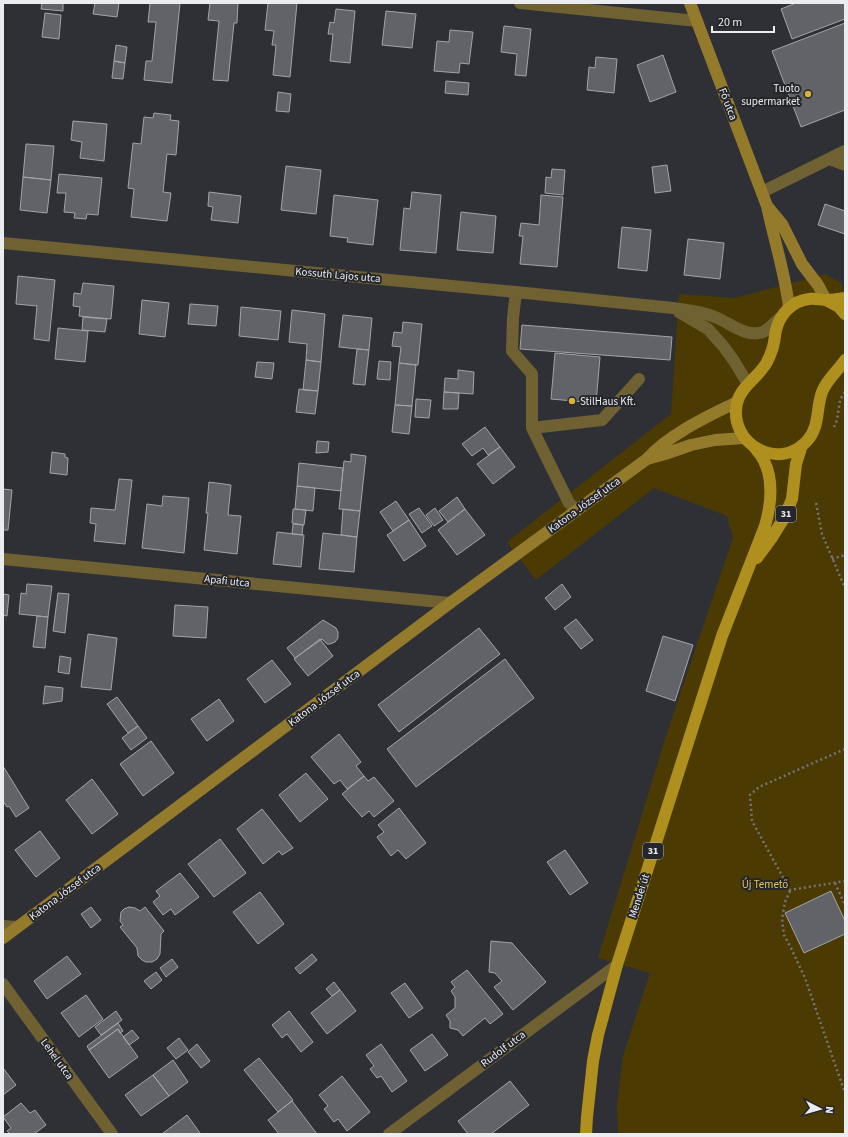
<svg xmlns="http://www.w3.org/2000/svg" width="848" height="1137" viewBox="0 0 848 1137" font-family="'Source Sans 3',sans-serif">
  <rect width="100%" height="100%" fill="#2f3035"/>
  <path fill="#4b3b02" d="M825 274 841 283 845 295V1134H618L617 1105 623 1056 650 973 598 958 667 733 733 538 727 516 654 488 536 580 507 542 671 414 679 294 735 298Z"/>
  <path fill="#616368" stroke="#a3a4aa" d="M42 3H63V11L41 9Z
    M95 3H119L117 17 93 14Z
    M150 3H180L172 83 144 80 146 61H152L156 22H148Z
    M210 3H238L237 23H234L228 81 213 80 219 21 208 20Z
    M268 3H297L290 77 273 75 276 45H272L274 31 265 30Z
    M796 3H845V19L792 39 781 9Z
    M336 9 355 11 350 63 330 61 333 34H328L330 22 334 23Z
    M386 11 416 14 412 48 382 45Z
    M45 13 61 15 59 39 42 37Z
    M845 23V110L801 127 772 51Z
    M504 26 531 29 526 76 515 75 517 54 501 52Z
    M450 30 473 32 469 64 460 63 459 73 434 71 437 41 449 42Z
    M116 45 127 47 125 63 114 61Z
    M663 55 676 92 650 102 637 65Z
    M596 57 617 59 614 93 587 90 589 67 595 68Z
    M114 61 125 63 123 79 112 78Z
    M446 81 469 83 468 95 445 93Z
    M278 92 291 94 289 112 276 111Z
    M154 113 171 115 170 120 179 121 176 155 167 154 163 192 171 193 167 221 131 217 134 189 128 188 133 143 141 144 144 117 153 118Z
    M73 121 107 124 104 161 80 158 82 142 71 140Z
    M26 144 54 146 51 180 23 177Z
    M667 165 671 191 655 193 652 167Z
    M286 166 321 170 316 214 281 210Z
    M552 169 565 170 563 195 545 193 546 177 551 178Z
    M59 174 102 178 98 215 87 214 86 219 74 218 75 213 64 212 66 193H57Z
    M23 177 51 180 47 213 20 210Z
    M209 192 241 196 238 223 211 220 213 207 208 206Z
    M412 192 441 195 436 253 400 250 404 208 410 209Z
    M334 195 378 200 373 245 347 242 348 238 330 236Z
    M541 195 563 197 557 267 520 264 523 236H519L521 223 539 225Z
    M825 204 845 211V234L818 225Z
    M461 212 496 216 493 253 457 250Z
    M622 227 651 230 647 271 618 268Z
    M688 239 724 243 720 279 684 275Z
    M18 276 55 280 49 341 34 339 37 306 16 304Z
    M83 283 114 286 111 319 79 316 80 307 73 306 74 293 81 294Z
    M142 300 169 303 165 337 139 334Z
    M190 304 218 306 216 326 188 324Z
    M241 307 281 311 278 340 239 336Z
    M292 310 325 314 321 362 306 360 307 344 289 342Z
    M343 315 372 318 369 350 339 347Z
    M83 317 107 319 105 332 82 330Z
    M403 322 422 324 418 365 399 363 401 347 392 346 394 332 402 333Z
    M522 325 672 337 670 360 520 349Z
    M58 328 88 331 85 362 55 359Z
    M357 349 369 350 365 385 353 384Z
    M555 353 600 357 596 403 551 399Z
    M306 360 321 362 318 391 303 390Z
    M379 361 391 362 390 380 377 379Z
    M257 362 274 363 272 379 255 377Z
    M399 363 416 365 412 406 395 405Z
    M458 370 474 372 473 394 444 392 445 378 458 379Z
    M299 389 318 391 315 414 296 412Z
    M444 392 459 393 458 409H443Z
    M416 399 431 400 429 418 415 417Z
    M395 405 412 406 409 434 392 432Z
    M485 427 500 447 488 455 483 448 472 456 462 444Z
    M317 441 329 442 328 452 316 453Z
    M500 447 515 467 493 484 477 464Z
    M52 452 65 454V457L68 458 67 475 50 473Z
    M351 454 366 456 360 511 339 509 344 461 351 462Z
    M299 463 343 468 341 491 297 486Z
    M119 479 132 480 125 544 94 541 96 524 90 523 91 508 115 510Z
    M209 482 231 485 228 515 241 516 237 554 204 550 208 513H206Z
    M297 486 315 488 313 511 295 509Z
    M3 489 12 490 8 530H3Z
    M163 496 189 498 184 553 142 548 147 504 162 506Z
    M457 497 465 509 448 522 439 511Z
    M396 501 409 520 393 531 380 512Z
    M419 508 432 526 422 533 409 514Z
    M435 508 443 520 434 526 426 515Z
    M293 509 306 510 304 525 292 523Z
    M343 509 360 511 357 537 341 535Z
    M465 509 485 535 457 555 438 530Z
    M409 520 426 546 404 561 387 535Z
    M293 524 303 525 302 535 292 534Z
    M277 532 304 535 301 567 273 564Z
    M323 533 357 537 354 572 319 569Z
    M27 584 52 586 48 617 19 614 21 593 26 594Z
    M562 584 571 597 555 610 545 598Z
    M58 593 69 594 65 633 53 631Z
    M3 594 9 595 7 616 3 615Z
    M175 605 208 607 206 638 173 636Z
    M37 616 48 617 45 648 33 647Z
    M576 619 593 640 581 649 564 628Z
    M323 620 336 628 338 632V638L335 642 330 644H327L322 639 295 658 287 648Z
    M479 628 500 654 399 732 378 705Z
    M88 634 117 638 111 690 81 687Z
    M663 636 693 645 675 701 646 691Z
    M320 639 333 656 308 676 294 659Z
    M60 656 71 658 69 674 58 672Z
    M505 659 534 698 416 787 387 749Z
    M272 660 291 684 265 703 247 679Z
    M45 686 63 688 62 701 43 704Z
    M117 697 138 726 128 733 107 704Z
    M219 699 234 721 207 741 191 719Z
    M138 726 147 738 131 750 122 738Z
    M339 734 361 762 356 766 364 776 347 789 340 780 334 784 311 757Z
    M151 741 174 773 143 796 120 764Z
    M3 766 29 808 16 817 9 806 7 807 3 801Z
    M306 773 328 799 300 822 279 795Z
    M364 776 368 781 374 777 394 801 374 817 369 811 362 817 342 794Z
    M92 779 118 814 92 834 66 800Z
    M399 808 426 843 406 859 398 850 391 856 377 837 384 832 378 825Z
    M262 809 293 848 282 855 279 851 263 864 237 829Z
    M40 831 60 858 36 877 15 850Z
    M220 839 246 873 214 897 188 864Z
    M565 850 588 883 570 895 547 862Z
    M180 873 199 897 175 915 171 909 163 915 153 902 160 896 156 891Z
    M831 891 845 921V934L804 953 785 913Z
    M260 892 284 924 258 944 233 912Z
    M91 907 101 920 91 928 81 914Z
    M129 907 135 908 140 911 145 907 164 931 161 934 160 954 157 959 152 962H146L142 960 138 956 137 948 120 927 123 925 120 921 121 912 124 909Z
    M491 941 512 943 546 982 513 1010 494 987 502 981 495 973 489 972Z
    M312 954 317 960 300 974 295 968Z
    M67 956 81 974 47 999 34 981Z
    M172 959 178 967 166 977 160 968Z
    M467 970 503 1014 490 1024 485 1018 463 1036 458 1030 450 1028V1021L446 1015 455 1008V997L451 991 455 987 451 982Z
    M156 972 162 980 151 989 144 981Z
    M334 982 340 990 332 996 326 989Z
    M405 983 423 1008 409 1018 391 993Z
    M340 990 356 1011 327 1034 311 1013Z
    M86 995 103 1019 79 1037 61 1013Z
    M116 1011 122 1020 101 1035 95 1027Z
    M289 1011 313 1042 301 1052 287 1034 282 1038 272 1025Z
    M118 1023 123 1031 120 1033 118 1029 89 1050 87 1046Z
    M118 1029 138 1057 109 1078 89 1050Z
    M132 1030 139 1038 129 1045 123 1037Z
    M432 1034 448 1055 425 1071 410 1050Z
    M179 1038 188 1050 176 1059 167 1048Z
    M197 1044 210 1061 201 1068 188 1052Z
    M381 1044 407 1081 392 1092 381 1076 377 1078 370 1069 374 1066 366 1055Z
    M259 1058 293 1100 278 1112 244 1070Z
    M173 1060 188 1082 169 1096 153 1075Z
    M3 1068 16 1085 3 1095Z
    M153 1075 169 1096 141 1116 125 1095Z
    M342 1076 370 1112 347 1131 338 1119 334 1122 324 1109 328 1106 319 1095Z
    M510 1081 529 1105 491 1134H468L458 1121Z
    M292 1101 317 1134H279L268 1120Z
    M21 1103 30 1113 35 1110 46 1125 34 1134H10L7 1131 11 1128 3 1117Z
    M187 1115 200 1133 198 1134H162Z"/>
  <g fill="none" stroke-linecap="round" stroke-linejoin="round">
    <path stroke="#74757a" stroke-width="2.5" stroke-dasharray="2 3" stroke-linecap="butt" d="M834 427 837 420 840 400 845 392
      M816 503 822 534 845 588
      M832 559 845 555
      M845 749 759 787 750 795 752 821 790 890 845 881
      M835 883 845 905
      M790 891 785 902 782 919 784 935 791 948 805 978 845 1093"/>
    <path stroke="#706133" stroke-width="12" d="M829 159 845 165
      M762 192 845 151
      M516 292 513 318 512 351 532 374V428L569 503 577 510
      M532 428 602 420 639 379"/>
    <path stroke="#706133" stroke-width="12" d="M520 3 697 21
      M3 243 516 292 673 308C687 310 701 311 715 317 730 323 746 338 763 332 769 329 775 322 780 318
      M679 312 708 329 724 347 734 361 748 384
      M3 559 450 603
      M3 926 17 927
      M3 984 112 1134
      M389 1134 617 965"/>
    <path stroke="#947b2c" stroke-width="12" d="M690 3 767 206C774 240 785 273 789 307
      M768 207 782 224 802 264 818 285 826 300
      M647 459 665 454 691 445 715 440 744 438
      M3 938 450 603 647 459C669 434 707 417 737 402"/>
    <path stroke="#af8f1e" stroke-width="12" d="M845 298C839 299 833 300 827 300 821 300 815 298 809 299 792 301 780 314 776 330 775 334 775 338 774 342 773 349 770 356 767 362 759 377 741 386 737 403 728 444 779 472 807 441 820 427 816 408 822 392 827 379 837 372 845 360
      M826 300 839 307 845 314
      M757 558 771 539 784 518 792 499 796 464 802 445
      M586 1134 587 1117 593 1061 598 1035 617 965 722 636 765 526C771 505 774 481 764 461 762 456 758 452 755 448"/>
  </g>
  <g fill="#d9b334" stroke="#25262b" stroke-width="1.5">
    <circle cx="808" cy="94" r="4"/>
    <circle cx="572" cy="401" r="4"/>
  </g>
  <g text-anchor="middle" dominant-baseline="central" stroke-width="4" stroke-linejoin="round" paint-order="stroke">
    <g fill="#25262b" stroke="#b0b1b4" stroke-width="1">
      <rect x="776" y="506" width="20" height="16" rx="3"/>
      <rect x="643" y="843" width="20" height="16" rx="3"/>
    </g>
    <g font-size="10" font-weight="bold" fill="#ebecef">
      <text x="786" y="514">31</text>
      <text x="653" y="851">31</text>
    </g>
    <g font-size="11" fill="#ebecef" stroke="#25262b" text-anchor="end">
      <text x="800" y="88">Tuoto<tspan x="800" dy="13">supermarket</tspan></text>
      <text x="580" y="401" text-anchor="start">StilHaus Kft.</text>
    </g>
    <g font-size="11" fill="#ebecef" stroke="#25262b">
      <text transform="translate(728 104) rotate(69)">Fő utca</text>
      <text transform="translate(338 275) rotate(5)">Kossuth Lajos utca</text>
      <text transform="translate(584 505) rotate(-36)">Katona József utca</text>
      <text transform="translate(227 581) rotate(6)">Apafi utca</text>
      <text transform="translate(324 698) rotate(-37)">Katona József utca</text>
      <text transform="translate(65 892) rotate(-37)">Katona József utca</text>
      <text transform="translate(639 896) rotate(-72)">Mendei út</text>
      <text transform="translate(503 1049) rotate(-37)">Rudolf utca</text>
      <text transform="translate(57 1059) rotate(54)">Lehel utca</text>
    </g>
    <g font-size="11" fill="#e3c466" stroke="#25262b">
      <text x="765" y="884">Új Temető</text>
    </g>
  </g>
  <rect width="848" height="1137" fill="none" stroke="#ebecef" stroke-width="8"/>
  <g transform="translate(820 1109) rotate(96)" stroke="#25262b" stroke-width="3" paint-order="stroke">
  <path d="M0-3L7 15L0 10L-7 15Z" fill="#ebecef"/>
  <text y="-6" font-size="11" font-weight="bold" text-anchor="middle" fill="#ebecef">N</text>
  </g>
  <path d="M712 26v6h62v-6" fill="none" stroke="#ebecef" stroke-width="2"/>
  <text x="718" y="26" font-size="12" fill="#ebecef" stroke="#25262b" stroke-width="3" paint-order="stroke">20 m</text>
</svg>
